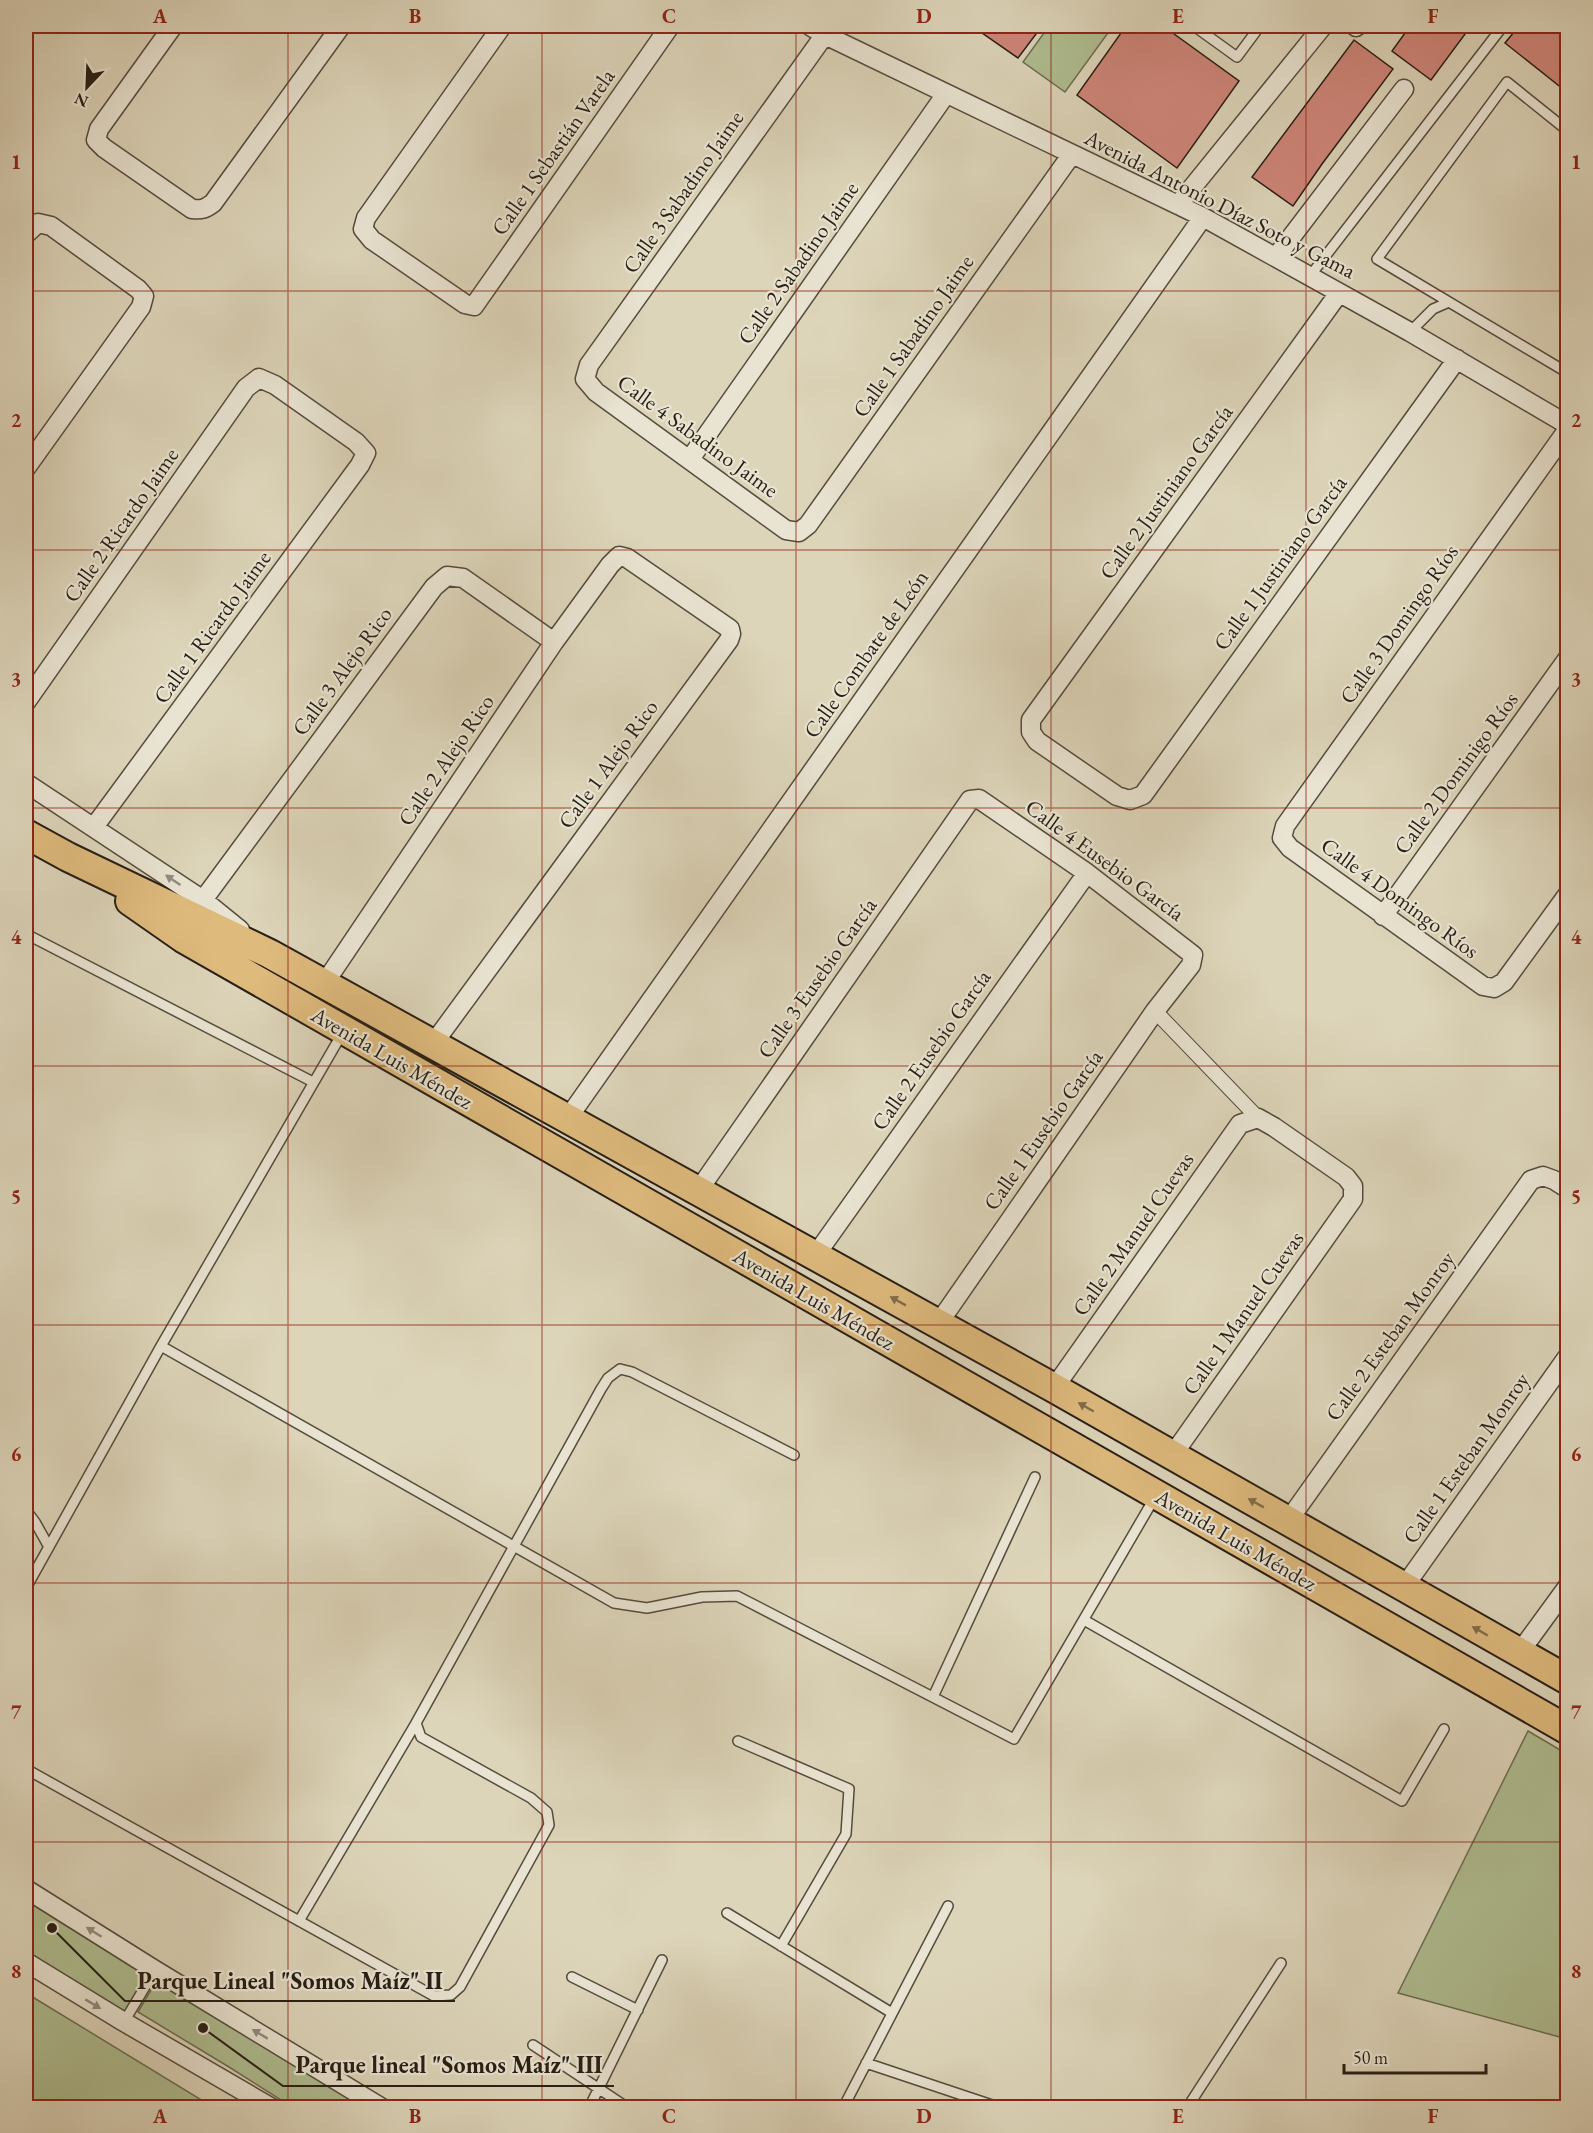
<svg xmlns="http://www.w3.org/2000/svg" width="1593" height="2133" viewBox="0 0 1593 2133" font-family="'EB Garamond',serif">
  <rect width="100%" height="100%" fill="#ddd5ba"/>
  <filter id="stains"><feTurbulence type="fractalNoise" baseFrequency=".00333" numOctaves="4"/><feColorMatrix values="0 0 0 0 .2 0 0 0 0 .09 0 0 0 0 .02 0 0 0 .5 -.17"/></filter>
  <radialGradient id="worn" r=".72"><stop offset=".6" stop-color="#630" stop-opacity="0"/><stop offset="1" stop-color="#630" stop-opacity=".3"/></radialGradient>
  <path fill="#afbd91" stroke="#6c6e53" stroke-width="1.5" d="M1049 26H1113L1065 92 1023 62Z
    M1528 1731 1567 1754V2039L1398 1993Z
    M26 1894 152 1975 126 2019 26 1962Z
    M158 1978 372 2107H292L229 2067 138 2012Z
    M26 1993 213 2107H26Z"/>
  <path fill="#cf867a" stroke="#281f15" stroke-width="1.5" d="M972 26H1042L1018 58Z
    M1126 26H1163L1239 81 1177 168 1077 95Z
    M1410 26H1471L1431 80 1392 51Z
    M1519 26H1568V93L1505 43Z
    M1354 40 1393 69 1322 164 1293 206 1252 177Z"/>
  <g fill="none" stroke-linecap="round" stroke-linejoin="round">
    <g stroke="#554c3e" stroke-width="12">
      <path id="service" d="M1194 26 1237 57 1260 26
        M1568 131 1507 82 1377 259 1568 373
        M1310 276 1503 26
        M1410 332 1433 309 1449 302
        M26 934 313 1082
        M161 1346 614 1603 647 1608 702 1597 737 1596 1014 1739 1155 1497
        M26 1510 35 1522 49 1547
        M26 1588 161 1346 343 1032
        M1084 1620 1402 1801 1444 1729
        M933 1697 1035 1477
        M738 1741 849 1789 846 1834 781 1946
        M26 1769 434 1996 451 1995 460 1987 549 1825 547 1812 531 1798 421 1737 416 1723 601 1389 608 1378 620 1369 632 1372 794 1455
        M727 1913 892 2013
        M299 1921 416 1723
        M572 1977 638 2010
        M124 2022 155 1970
        M533 2045 628 2108
        M866 2063 1001 2108
        M589 2108 662 1960
        M843 2108 948 1906
        M1187 2108 1281 1963"/>
    </g>
    <g stroke="#554c3e" stroke-width="16">
      <path id="pedestrian" d="M1155 1011 1258 1118"/>
    </g>
    <g stroke="#554c3e" stroke-width="21">
      <path id="minor" d="M173 26 99 129 96 140 104 148 192 209C202 210 205 209 213 203L341 26
        M502 26 366 218 363 229 372 240 465 304 474 306 670 26
        M810 26 825 35 1203 217 1410 332 1568 425
        M831 26 589 365 585 379 596 392 786 530 799 532 808 525 1072 154
        M1356 27 1357 26
        M1178 205 1323 26
        M26 234 38 223 51 226 138 289 144 296 141 307 26 468
        M1276 257 1404 89
        M1339 293 1031 720V732L1037 741 1117 796 1130 800 1143 795 1457 359
        M1568 429 1285 826 1282 838 1290 848 1483 986 1494 988 1504 982 1568 894
        M690 459 946 94
        M26 702 246 388 259 378 275 385 356 442 366 453 360 465 94 827
        M26 783 203 900 240 930
        M203 900 434 587 447 576 463 578 554 642
        M1383 916 1568 658
        M324 984 554 642 610 565 619 556 627 558 730 629 731 634 729 640 433 1044
        M568 1118 1203 217
        M698 1191 970 800 979 799 1087 873 1193 955 1191 965 1155 1011 938 1324
        M815 1256 1087 873
        M1054 1388 1240 1124 1258 1118 1274 1127 1346 1177 1353 1186V1199L1172 1456
        M1288 1521 1531 1180 1543 1176 1554 1180 1568 1189
        M1404 1587 1568 1356
        M1519 1653 1568 1586
        M26 1889 155 1970 382 2108
        M26 1962 124 2022 272 2108"/>
    </g>
    <g stroke="#281f15" stroke-width="32">
      <path id="primary" d="M26 834 68 857 270 954 1054 1388 1568 1680
        M130 901 183 938 1568 1730"/>
    </g>
    <use href="#service" stroke="#e9e4d2" stroke-width="9"/>
    <use href="#pedestrian" stroke="#e9e4d2" stroke-width="14"/>
    <use href="#minor" stroke="#e9e4d2" stroke-width="18"/>
    <use href="#primary" stroke="#deba7d" stroke-width="28"/>
  </g>
  <defs><path id="oneway-solid" d="M-6-.8H1V-3.2L6.5 0L1 3.2V.8H-6Z" transform="scale(1.5)"/></defs>
  <g fill="#928b7d">
    <use href="#oneway-solid" transform="translate(173 880) rotate(-146)"/>
    <use href="#oneway-solid" transform="translate(94 1932) rotate(-148)"/>
    <use href="#oneway-solid" transform="translate(93 2004) rotate(31)"/>
    <use href="#oneway-solid" transform="translate(260 2034) rotate(-149)"/>
  </g>
  <g fill="#836c49">
    <use href="#oneway-solid" transform="translate(898 1301) rotate(-151)"/>
    <use href="#oneway-solid" transform="translate(1086 1407) rotate(-150)"/>
    <use href="#oneway-solid" transform="translate(1256 1503) rotate(-151)"/>
    <use href="#oneway-solid" transform="translate(1480 1631) rotate(-150)"/>
  </g>
  <path fill="none" stroke="#8f2418" stroke-width="1.5" stroke-opacity="0.55" d="M288 26V2108M542 26V2108M796 26V2108M1051 26V2108M1306 26V2108M26 291H1568M26 550H1568M26 808H1568M26 1066H1568M26 1325H1568M26 1583H1568M26 1842H1568"/>
  <g text-anchor="middle" dominant-baseline="central" stroke-width="4.5" stroke-linejoin="round" paint-order="stroke">
    <g font-size="22" fill="#281f15" stroke="#e9e4d2">
      <text transform="translate(553 152) rotate(-55)">Calle 1 Sebastián Varela</text>
      <text transform="translate(683 192) rotate(-55)">Calle 3 Sabadino Jaime</text>
      <text transform="translate(1220 204) rotate(27)">Avenida Antonio Díaz Soto y Gama</text>
      <text transform="translate(798 263) rotate(-55)">Calle 2 Sabadino Jaime</text>
      <text transform="translate(913 336) rotate(-55)">Calle 1 Sabadino Jaime</text>
      <text transform="translate(698 436) rotate(36)">Calle 4 Sabadino Jaime</text>
      <text transform="translate(1166 492) rotate(-54)">Calle 2 Justiniano García</text>
      <text transform="translate(121 525) rotate(-55)">Calle 2 Ricardo Jaime</text>
      <text transform="translate(1280 563) rotate(-54)">Calle 1 Justiniano García</text>
      <text transform="translate(1399 624) rotate(-55)">Calle 3 Domingo Ríos</text>
      <text transform="translate(212 627) rotate(-54)">Calle 1 Ricardo Jaime</text>
      <text transform="translate(866 654) rotate(-55)">Calle Combate de León</text>
      <text transform="translate(342 671) rotate(-54)">Calle 3 Alejo Rico</text>
      <text transform="translate(446 760) rotate(-56)">Calle 2 Alejo Rico</text>
      <text transform="translate(608 764) rotate(-54)">Calle 1 Alejo Rico</text>
      <text transform="translate(1456 773) rotate(-54)">Calle 2 Dominigo Ríos</text>
      <text transform="translate(1105 860) rotate(36)">Calle 4 Eusebio García</text>
      <text transform="translate(1400 898) rotate(36)">Calle 4 Domingo Ríos</text>
      <text transform="translate(817 978) rotate(-55)">Calle 3 Eusebio García</text>
      <text transform="translate(931 1050) rotate(-55)">Calle 2 Eusebio García</text>
      <text transform="translate(392 1058) rotate(30)">Avenida Luis Méndez</text>
      <text transform="translate(1043 1130) rotate(-55)">Calle 1 Eusebio García</text>
      <text transform="translate(1133 1234) rotate(-55)">Calle 2 Manuel Cuevas</text>
      <text transform="translate(814 1299) rotate(30)">Avenida Luis Méndez</text>
      <text transform="translate(1243 1313) rotate(-55)">Calle 1 Manuel Cuevas</text>
      <text transform="translate(1390 1336) rotate(-54)">Calle 2 Esteban Monroy</text>
      <text transform="translate(1466 1458) rotate(-55)">Calle 1 Esteban Monroy</text>
      <text transform="translate(1236 1540) rotate(30)">Avenida Luis Méndez</text>
    </g>
  </g>
  <path fill="none" stroke="#281f15" stroke-width="2" d="M52 1928L125 2001H455M203 2028L283 2086H614"/>
  <g fill="#281f15" stroke="#e9e4d2" stroke-width="2">
    <circle cx="52" cy="1928" r="6"/>
    <circle cx="203" cy="2028" r="6"/>
  </g>
  <g font-size="24" text-anchor="middle" font-weight="bold" fill="#281f15" stroke="#e9e4d2" stroke-width="4.5" stroke-linejoin="round" paint-order="stroke">
    <text x="290" y="1989">Parque Lineal "Somos Maíz" II</text>
    <text x="449" y="2073">Parque lineal "Somos Maíz" III</text>
  </g>
  <rect width="1593" height="2133" fill="none" stroke="#ddd5ba" stroke-width="66"/>
  <g transform="translate(87 87) rotate(203)" stroke="#e9e4d2" stroke-width="4.5" paint-order="stroke">
  <path d="M0-4.5L10 22L0 15L-10 22Z" fill="#281f15"/>
  <text y="-9" font-size="16" font-weight="bold" text-anchor="middle" fill="#281f15">N</text>
  </g>
  <path d="M1344 2064v9h142v-9" fill="none" stroke="#281f15" stroke-width="3"/>
  <text x="1353" y="2064" font-size="18" fill="#281f15" stroke="#e9e4d2" stroke-width="4.5" paint-order="stroke">50 m</text>
  <rect x="33" y="33" width="1527" height="2067" fill="none" stroke="#8f2418" stroke-width="2"/>
  <g font-size="20" text-anchor="middle" font-weight="bold" fill="#8f2418">
    <text x="160" y="23">A</text>
    <text x="415" y="23">B</text>
    <text x="669" y="23">C</text>
    <text x="924" y="23">D</text>
    <text x="1178" y="23">E</text>
    <text x="1433" y="23">F</text>
    <text x="16" y="169">1</text>
    <text x="1576" y="169">1</text>
    <text x="16" y="427">2</text>
    <text x="1576" y="427">2</text>
    <text x="16" y="686">3</text>
    <text x="1576" y="686">3</text>
    <text x="16" y="944">4</text>
    <text x="1576" y="944">4</text>
    <text x="16" y="1203">5</text>
    <text x="1576" y="1203">5</text>
    <text x="16" y="1461">6</text>
    <text x="1576" y="1461">6</text>
    <text x="16" y="1719">7</text>
    <text x="1576" y="1719">7</text>
    <text x="16" y="1978">8</text>
    <text x="1576" y="1978">8</text>
    <text x="160" y="2123">A</text>
    <text x="415" y="2123">B</text>
    <text x="669" y="2123">C</text>
    <text x="924" y="2123">D</text>
    <text x="1178" y="2123">E</text>
    <text x="1433" y="2123">F</text>
  </g>
  <rect width="100%" height="100%" filter="url(#stains)"/>
  <rect width="100%" height="100%" fill="url(#worn)"/>
</svg>
